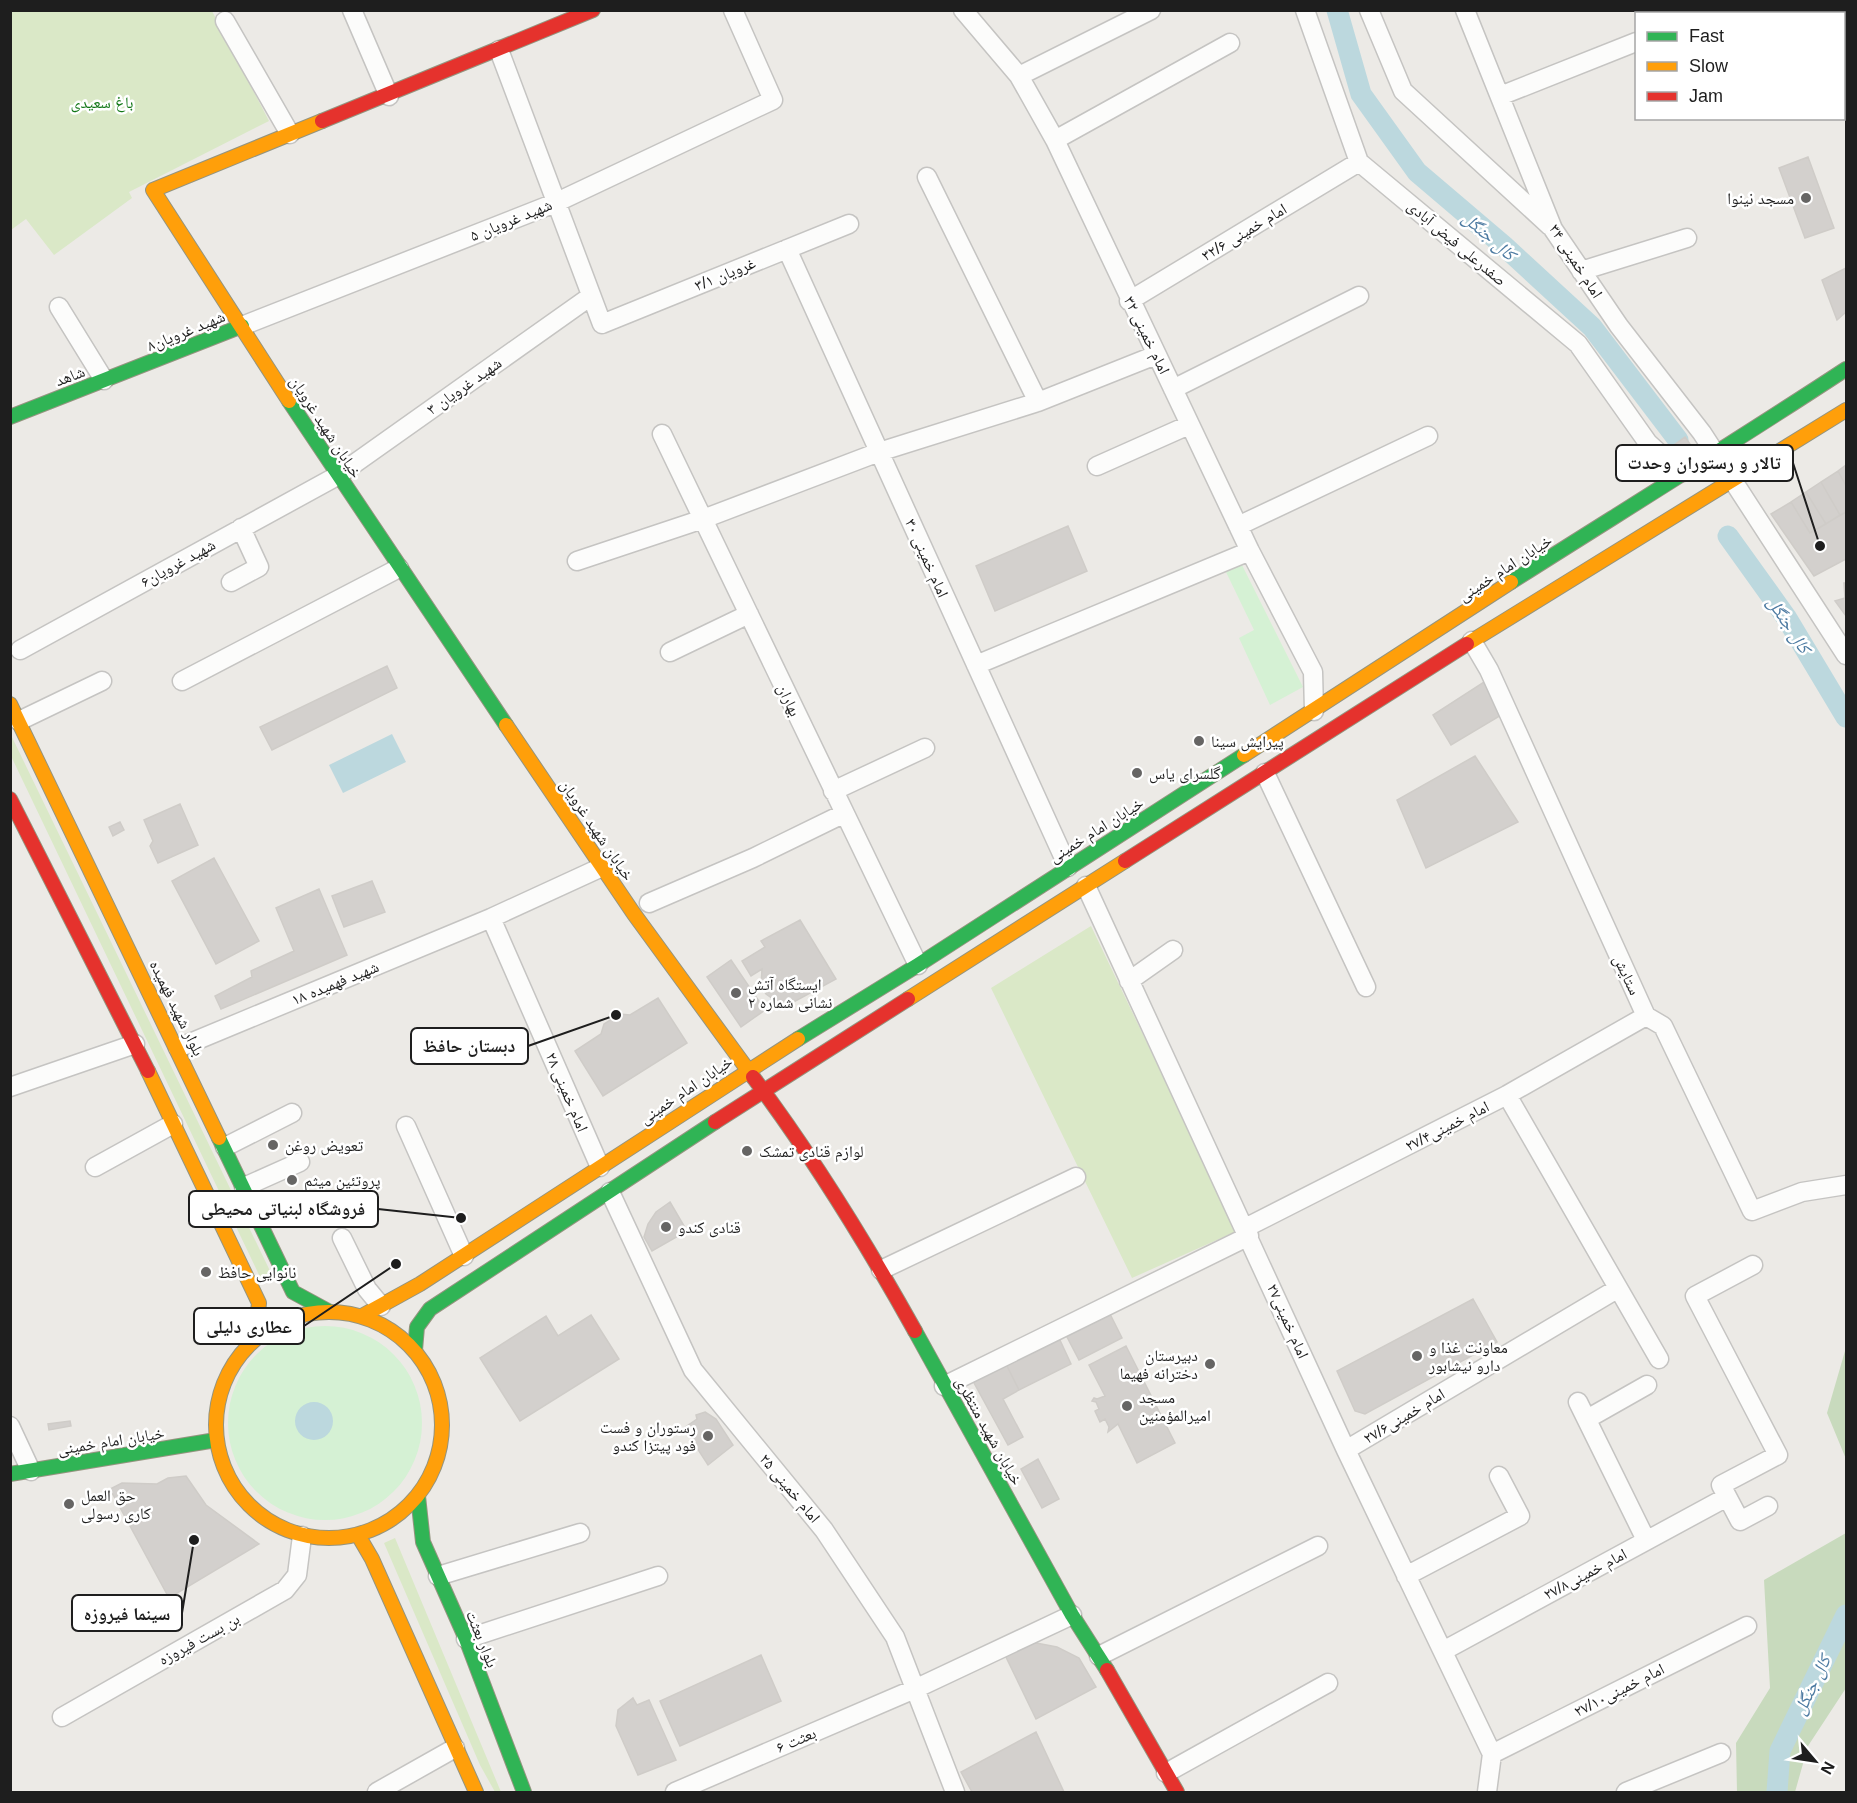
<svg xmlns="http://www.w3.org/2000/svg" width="1857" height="1803" viewBox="0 0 1857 1803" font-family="Arial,'Noto Naskh Arabic',sans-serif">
  <rect width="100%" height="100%" fill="#eceae6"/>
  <path fill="#dae8c7" d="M11 11H212L269 121 129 192 132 198 54 255 26 219 11 230Z
    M11 735 272 1275 261 1279 11 756Z
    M1091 926 1237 1231 1132 1278 991 988Z
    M395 1538 501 1792H495L480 1765 384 1543Z"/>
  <path fill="#c8dabd" d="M1845 1351H1846V1459L1827 1413Z
    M1846 1533V1688L1808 1746 1795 1792H1737L1736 1743 1770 1688 1764 1580Z"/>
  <path fill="#d5f1d4" d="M1242 565 1303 687 1270 705 1239 638 1254 630 1226 572Z
    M228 1423a97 97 0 1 1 194 0a97 97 0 1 1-194 0Z"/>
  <path fill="#bcd8de" d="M392 734 406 762 343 793 329 765Z
    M295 1421a19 19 0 1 1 38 0a19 19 0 1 1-38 0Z"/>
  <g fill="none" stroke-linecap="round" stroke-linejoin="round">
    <path stroke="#bcd8de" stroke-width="21" d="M1337 10 1361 94 1417 172 1504 246 1592 327 1678 440
      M1728 536 1786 617 1846 717
      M1777 1792 1780 1751 1846 1615"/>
  </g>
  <path fill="#d3d0cd" stroke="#cfccc8" stroke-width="1.5" d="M1808 157 1834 228 1805 238 1779 168Z
    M1846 268V312L1837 320 1822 280Z
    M1685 437 1690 444 1675 454 1670 448Z
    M1846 465V486L1838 471Z
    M1838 471 1846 486V512L1840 515 1821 482Z
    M1821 482 1840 515 1826 524 1806 492Z
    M1806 492 1826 524 1810 533 1791 502Z
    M1791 502 1810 533 1846 512V559L1814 576 1771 514Z
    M1068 526 1087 571 995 611 976 566Z
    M1844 583H1846V616L1835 601 1845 598Z
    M387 666 397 688 272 750 260 727Z
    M1487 680 1503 714 1451 745 1433 715Z
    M1475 756 1518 822 1426 868 1397 800Z
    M180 804 198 845 158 863 150 846 153 841 144 820Z
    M120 822 124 830 113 836 109 827Z
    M214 858 259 941 216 964 172 881Z
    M372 881 385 912 344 927 332 896Z
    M319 889 347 955 221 1009 215 996 252 977 251 971 294 951 276 908Z
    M800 920 836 979 790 1004 776 1001 766 994 761 986 762 969 751 976 742 961 765 947 761 941Z
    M731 960 765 1010 741 1027 707 977Z
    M658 998 687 1043 603 1096 575 1051 601 1034 604 1024 620 1014 630 1015Z
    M670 1202 687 1231 652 1251 644 1237 648 1224 656 1212Z
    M1473 1299 1497 1342 1365 1414 1355 1411 1337 1371Z
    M1109 1312 1122 1338 1079 1360 1066 1335Z
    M591 1315 619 1359 520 1421 480 1358 546 1316 558 1336Z
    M1059 1338 1071 1364 1019 1390 1006 1364Z
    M1126 1346 1175 1443 1137 1463 1118 1424 1108 1432 1109 1427 1105 1419 1100 1422 1095 1411 1099 1409 1096 1402 1092 1401 1094 1398 1097 1399 1105 1396 1089 1365Z
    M1006 1364 1019 1390 1003 1399 1023 1437 1008 1445 973 1381Z
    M705 1412 716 1419 733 1445 708 1465 684 1428 697 1419 696 1415Z
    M70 1421 71 1426 49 1430 48 1424Z
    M1038 1459 1059 1499 1042 1508 1021 1469Z
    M186 1476 206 1505 259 1544 169 1598 110 1489 122 1483 157 1484 168 1478Z
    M1031 1642 1057 1647 1079 1658 1096 1687 1036 1719 1005 1655Z
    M761 1655 781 1701 680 1746 660 1701Z
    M633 1698 637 1705 649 1700 676 1760 638 1775 616 1726 618 1710Z
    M1036 1732 1064 1792H972L961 1772Z"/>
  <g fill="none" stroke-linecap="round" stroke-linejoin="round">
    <g stroke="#c5c4c2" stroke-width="21">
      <path id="street" d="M352 10 389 96
        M963 10 1019 76 1055 140 1250 551 1313 672 1314 711
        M1305 10 1359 162 1578 344 1648 443 1681 473
        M1369 10 1403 91 1550 226
        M1465 10 1553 229 1619 326 1702 433 1846 655
        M1706 14 1714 10
        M225 21 290 134
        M499 50 602 324 849 224
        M1019 76 1151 10
        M1500 96 1636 42
        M1055 140 1230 43
        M927 177 1038 402
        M787 249 1068 867
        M1581 271 1687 238
        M1129 301 1359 162
        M59 307 104 380
        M242 326 555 203 773 100 733 10
        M1173 389 1359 296
        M662 434 918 965
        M1097 466 1189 425
        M1238 526 1428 436
        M577 561 703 519 879 452 1038 402 1156 355
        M231 582 259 567 241 528
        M1472 641 1489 670 1646 1016 1663 1026 1752 1211 1802 1192 1846 1185
        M20 650 337 476 591 296
        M670 652 749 614
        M976 665 1250 551
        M182 681 399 568
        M19 721 102 681
        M1265 773 1366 987
        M833 791 925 748
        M1086 886 1346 1450 1492 1754
        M649 903 753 858 843 814
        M491 918 600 1167
        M1129 981 1173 950
        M178 1048 491 918 602 867
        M10 1087 135 1044
        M1507 1095 1659 1359
        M406 1126 464 1256
        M225 1147 292 1113
        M95 1167 173 1124
        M244 1187 300 1162
        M610 1192 693 1370 824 1530 895 1637 955 1792
        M1245 1228 1507 1095 1646 1016
        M342 1238 367 1289 381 1306
        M1753 1265 1695 1296 1778 1455 1721 1485 1740 1521 1768 1506
        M881 1270 1076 1177
        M944 1386 1249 1236
        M1578 1402 1646 1540
        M1587 1419 1647 1385
        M10 1426 31 1471
        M1346 1450 1617 1289
        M438 1576 580 1533
        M1406 1576 1520 1516 1499 1476
        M466 1639 658 1576
        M1443 1651 1727 1497
        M1099 1656 1318 1546
        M62 1717 285 1590 297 1575 302 1536
        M1492 1754 1747 1626
        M1166 1773 1328 1683
        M377 1792 455 1748
        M675 1792 917 1688 1072 1615
        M1487 1792 1492 1754
        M1626 1792 1721 1753"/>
    </g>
    <g stroke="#94947f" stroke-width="16">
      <path id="fast" d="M289 401 506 725
        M10 417 242 326
        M1511 582C1623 511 1735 442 1846 369
        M798 1039 918 965 1244 755
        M219 1138 293 1292 328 1311
        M915 1331 1072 1615 1107 1670
        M415 1350 417 1327 430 1309 715 1122
        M10 1474 216 1440
        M418 1496 423 1542 466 1639 524 1792"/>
    </g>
    <g stroke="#94947f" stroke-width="16">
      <path id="slow" d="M289 401 153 190 322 121
        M1467 644 1846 410
        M10 704 219 1138
        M506 725 634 914 753 1077
        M1244 755 1511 582
        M908 999 1125 861
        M148 1071 259 1303 255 1339
        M216 1425a113 113 0 1 1 226 0a113 113 0 1 1-226 0Z
        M362 1316 420 1284 798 1039
        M358 1535 372 1559 476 1792"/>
    </g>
    <g stroke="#94947f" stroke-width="16">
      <path id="jam" d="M322 121 593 10
        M10 799 148 1071
        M1125 861 1467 644
        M753 1077C813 1157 866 1243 915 1331
        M715 1122 908 999
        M1107 1670 1177 1792"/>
    </g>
    <use href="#street" stroke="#fcfcfb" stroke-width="18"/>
    <use href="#fast" stroke="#30b455" stroke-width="14"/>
    <use href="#slow" stroke="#ff9f0a" stroke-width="14"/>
    <use href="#jam" stroke="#e5322d" stroke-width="14"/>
  </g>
  <g fill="#666564" stroke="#fff" stroke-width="2">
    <circle cx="1806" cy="198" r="6"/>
    <circle cx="1199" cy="741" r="6"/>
    <circle cx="1137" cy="773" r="6"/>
    <circle cx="736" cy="993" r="6"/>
    <circle cx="273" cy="1145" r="6"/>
    <circle cx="747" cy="1151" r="6"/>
    <circle cx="292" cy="1180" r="6"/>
    <circle cx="666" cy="1227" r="6"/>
    <circle cx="206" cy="1272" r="6"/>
    <circle cx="1417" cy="1356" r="6"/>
    <circle cx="1210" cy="1364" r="6"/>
    <circle cx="1127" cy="1406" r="6"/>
    <circle cx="708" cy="1436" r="6"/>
    <circle cx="69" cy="1504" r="6"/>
  </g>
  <g text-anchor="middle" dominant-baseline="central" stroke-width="5" stroke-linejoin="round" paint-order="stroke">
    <g font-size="16" fill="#117716" stroke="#fff">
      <text x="102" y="102">باغ سعیدی</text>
    </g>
    <g font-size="16" fill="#1e1e1e" stroke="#fff" text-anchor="start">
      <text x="1794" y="198" text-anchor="end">مسجد نینوا</text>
      <text x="1211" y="741">پیرایش سینا</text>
      <text x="1149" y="773">گلسرای یاس</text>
      <text x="748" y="984">ایستگاه آتش<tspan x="748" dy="18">نشانی شماره ۲</tspan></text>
      <text x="285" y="1145">تعویض روغن</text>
      <text x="759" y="1151">لوازم قنادی تمشک</text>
      <text x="304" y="1180">پروتئین میثم</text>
      <text x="678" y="1227">قنادی کندو</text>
      <text x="218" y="1272">نانوایی حافظ</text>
      <text x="1429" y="1347">معاونت غذا و<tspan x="1429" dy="18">دارو نیشابور</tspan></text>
      <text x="1198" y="1355" text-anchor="end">دبیرستان<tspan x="1198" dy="18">دخترانه فهیما</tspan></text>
      <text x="1139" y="1397">مسجد<tspan x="1139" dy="18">امیرالمؤمنین</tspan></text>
      <text x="696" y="1427" text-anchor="end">رستوران و فست<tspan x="696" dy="18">فود پیتزا کندو</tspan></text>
      <text x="81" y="1495">حق العمل<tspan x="81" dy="18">کاری رسولی</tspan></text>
    </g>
    <g font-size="16" fill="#1e1e1e" stroke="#fff">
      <text transform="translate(511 220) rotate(-22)">شهید غرویان ۵</text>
      <text transform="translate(1244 232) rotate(-31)">امام خمینی ۳۲/۶</text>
      <text transform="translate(1457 243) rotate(40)">صفدرعلی فیض آبادی</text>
      <text transform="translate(1576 261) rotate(57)">امام خمینی ۳۴</text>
      <text transform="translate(725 274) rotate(-22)">غرویان ۳/۱</text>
      <text transform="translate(186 331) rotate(-22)">شهید غرویان۸</text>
      <text transform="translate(1147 335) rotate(64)">امام خمینی ۳۲</text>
      <text transform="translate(70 376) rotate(-21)">شاهد</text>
      <text transform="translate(464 386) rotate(-35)">شهید غرویان ۳</text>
      <text transform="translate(326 427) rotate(57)">خیابان شهید غرویان</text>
      <text transform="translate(927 558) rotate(66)">امام خمینی ۳۰</text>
      <text transform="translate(178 563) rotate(-29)">شهید غرویان۶</text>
      <text transform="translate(1505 568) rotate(-33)">خیابان امام خمینی</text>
      <text transform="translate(789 700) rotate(65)">بهاران</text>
      <text transform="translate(597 830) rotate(56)">خیابان شهید غرویان</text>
      <text transform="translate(1096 830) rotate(-32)">خیابان امام خمینی</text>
      <text transform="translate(1627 975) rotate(65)">ستایش</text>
      <text transform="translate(335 983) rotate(-22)">شهید فهمیده ۱۸</text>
      <text transform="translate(177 1008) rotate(64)">بلوار شهید فهمیده</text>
      <text transform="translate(686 1090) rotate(-34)">خیابان امام خمینی</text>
      <text transform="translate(567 1092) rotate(67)">امام خمینی ۲۸</text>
      <text transform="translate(1447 1126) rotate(-27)">امام خمینی۲۷/۴</text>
      <text transform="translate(1288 1321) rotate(66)">امام خمینی۲۷</text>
      <text transform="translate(1404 1416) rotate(-31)">امام خمینی۲۷/۶</text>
      <text transform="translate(989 1431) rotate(61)">خیابان شهید منتظری</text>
      <text transform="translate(111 1441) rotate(-9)">خیابان امام خمینی</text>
      <text transform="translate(790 1488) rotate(50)">امام خمینی ۲۵</text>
      <text transform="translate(1585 1574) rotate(-28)">امام خمینی۲۷/۸</text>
      <text transform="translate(199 1639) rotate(-29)">بن بست فیروزه</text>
      <text transform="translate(482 1639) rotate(68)">بلوار بعثت</text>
      <text transform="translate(1619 1690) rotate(-27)">امام خمینی۲۷/۱۰</text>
      <text transform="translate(796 1740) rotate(-23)">بعثت ۶</text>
    </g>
    <g font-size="18" font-style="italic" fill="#4c7aa1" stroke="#fff">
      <text transform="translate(1489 236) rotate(41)">کال جنگل</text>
      <text transform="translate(1789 625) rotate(57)">کال جنگل</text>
      <text transform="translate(1812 1685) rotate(-64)">کال جنگل</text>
    </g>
  </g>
  <path fill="none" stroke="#1e1e1e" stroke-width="2" d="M1820 546L1793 463M616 1015L528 1046M461 1218L378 1209M396 1264L304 1326M194 1540L182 1613"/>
  <g fill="#1e1e1e" stroke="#fff" stroke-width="2">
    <circle cx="1820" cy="546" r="6"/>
    <circle cx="616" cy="1015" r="6"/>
    <circle cx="461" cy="1218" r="6"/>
    <circle cx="396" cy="1264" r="6"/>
    <circle cx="194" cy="1540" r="6"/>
  </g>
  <g fill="#fff" stroke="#1e1e1e" stroke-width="2">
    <rect x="1616" y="445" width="177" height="36" rx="6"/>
    <rect x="411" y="1028" width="117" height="36" rx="6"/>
    <rect x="189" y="1191" width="189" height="36" rx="6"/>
    <rect x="194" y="1308" width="110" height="36" rx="6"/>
    <rect x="72" y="1595" width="110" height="36" rx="6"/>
  </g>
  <g font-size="18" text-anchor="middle" font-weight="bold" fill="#1e1e1e">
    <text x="1704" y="469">تالار و رستوران وحدت</text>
    <text x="469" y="1052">دبستان حافظ</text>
    <text x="283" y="1215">فروشگاه لبنیاتی محیطی</text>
    <text x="249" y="1333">عطاری دلیلی</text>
    <text x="127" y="1620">سینما فیروزه</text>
  </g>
  <rect width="1857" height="1803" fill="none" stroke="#1e1e1e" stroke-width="24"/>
  <rect x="1635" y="12" width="210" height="108" fill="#ffffff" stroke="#a5a5a5" stroke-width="1.5"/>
  <rect x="1647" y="32" width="30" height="9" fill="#30b455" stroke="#a5a5a5" stroke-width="1.5"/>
  <text x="1689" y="42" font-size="18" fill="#1e1e1e">Fast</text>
  <rect x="1647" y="62" width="30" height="9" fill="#ff9f0a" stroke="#a5a5a5" stroke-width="1.5"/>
  <text x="1689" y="72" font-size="18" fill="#1e1e1e">Slow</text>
  <rect x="1647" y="92" width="30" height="9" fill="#e5322d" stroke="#a5a5a5" stroke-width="1.5"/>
  <text x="1689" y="102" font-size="18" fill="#1e1e1e">Jam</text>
  <g transform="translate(1815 1761) rotate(119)" stroke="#ffffff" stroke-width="4.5" paint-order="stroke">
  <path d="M0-4.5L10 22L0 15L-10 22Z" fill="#1e1e1e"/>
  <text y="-9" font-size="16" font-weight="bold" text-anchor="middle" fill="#1e1e1e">N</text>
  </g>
</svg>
